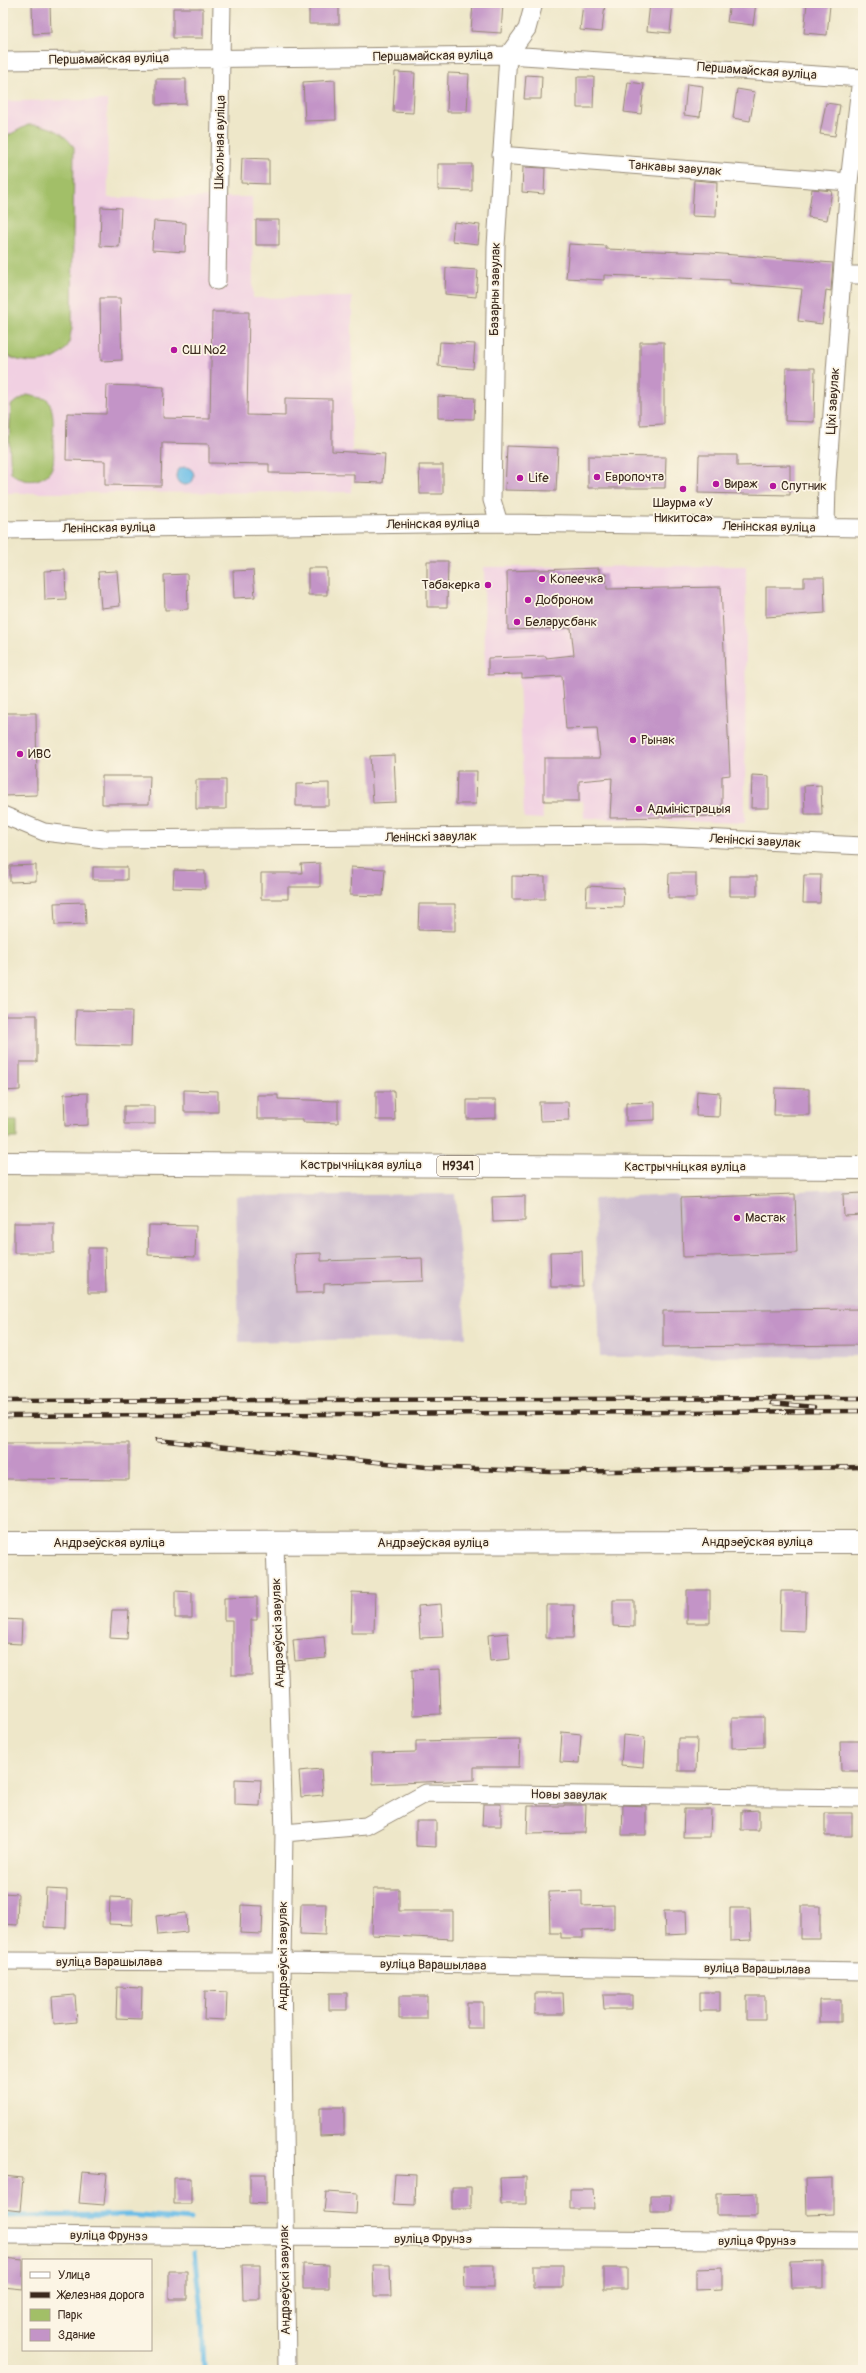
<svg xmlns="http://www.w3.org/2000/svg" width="866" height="2373" viewBox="0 0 866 2373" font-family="Pangolin,sans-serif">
  <rect width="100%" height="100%" fill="#fcf5e5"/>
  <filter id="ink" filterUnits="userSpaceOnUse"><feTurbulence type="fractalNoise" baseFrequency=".025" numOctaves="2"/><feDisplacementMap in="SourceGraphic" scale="8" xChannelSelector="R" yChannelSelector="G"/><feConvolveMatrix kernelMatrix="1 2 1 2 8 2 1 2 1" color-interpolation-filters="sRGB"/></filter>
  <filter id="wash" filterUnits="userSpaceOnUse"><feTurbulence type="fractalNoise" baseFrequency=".012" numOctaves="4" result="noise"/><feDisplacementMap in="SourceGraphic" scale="16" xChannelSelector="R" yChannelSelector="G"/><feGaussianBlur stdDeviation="0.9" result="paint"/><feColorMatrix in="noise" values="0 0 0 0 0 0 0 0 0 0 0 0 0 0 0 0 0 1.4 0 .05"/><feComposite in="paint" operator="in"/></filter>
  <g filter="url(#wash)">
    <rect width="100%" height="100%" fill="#eee7c9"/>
    <path fill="#f1d0e2" d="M107 100 108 198 252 197 253 298 352 297V492L3 493V101Z
      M746 566 745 823 584 818 583 801H542L543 819 524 818 519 677 485 679 484 567Z"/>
    <path fill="#cebed0" d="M863 1188V1356L600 1357 594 1199 675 1195 681 1198 683 1257 797 1253 795 1194 799 1191Z
      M455 1194 466 1337 239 1342 236 1196Z"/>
    <path fill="#a2bf67" stroke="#6e7442" d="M28 125C50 125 61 130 74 147L72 328C70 334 70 343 67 347 55 367 19 365 3 353V138Z
      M27 395 47 399C55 410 53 424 53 437 53 456 59 474 36 480 25 482 20 479 11 473L9 441 11 405Z
      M3 1121H17V1138H3Z"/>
    <path fill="#6bbde7" stroke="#537482" d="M176 476a9 9 0 1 1 18 0a9 9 0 1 1-18 0Z"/>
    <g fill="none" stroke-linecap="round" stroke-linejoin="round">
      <path stroke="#6bbde7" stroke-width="5" d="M3 2216 130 2215 190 2220
        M194 2253 202 2317 204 2370"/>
    </g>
    <g id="blocks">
      <path fill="#c394c7" d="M309 3H339V24H309Z
        M473 3H503L501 33 471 31Z
        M583 3H605L602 32 580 30Z
        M650 3H673L670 33 647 31Z
        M730 3H756L753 25 727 22Z
        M807 3 830 5 827 35 804 33Z
        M50 4 51 33 33 34 32 5Z
        M173 8H203V38H173Z
        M395 72 415 73 413 113 393 112Z
        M448 73 469 74 467 112H447Z
        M526 75 542 76 541 99H524Z
        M577 77H594L593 108H577Z
        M156 79H186V104L156 105Z
        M335 80 336 120 305 121 303 82Z
        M628 82 644 84 641 114 624 112Z
        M687 84 703 86 700 117 684 115Z
        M737 89 755 92 750 121 733 118Z
        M826 103 840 105 835 136 820 134Z
        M242 158 269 159V184L241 183Z
        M438 164H472V191L438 190Z
        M523 167 545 168 544 194 522 192Z
        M694 180 717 182 716 217 692 216Z
        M812 189 832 191 827 220 808 217Z
        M101 207 121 208 119 247 100 246Z
        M256 220H279V245H256Z
        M154 221 186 223 185 252 152 250Z
        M454 222 480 225 478 244 452 241Z
        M569 244 606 246V249L710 253 833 263 831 291 826 290 822 324 798 321 802 289 730 283V280L604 275V280L566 278Z
        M446 268 478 270 476 297 445 294Z
        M100 298H120L122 360 101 361Z
        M212 312H249L247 415 285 416V398L332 399V451L385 454 383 483 354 482V474L269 473V464L209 463V444L162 443 161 486 105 485V461L66 460 67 413 106 414 107 385 164 387 163 418 210 419Z
        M440 342 475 344 473 369 438 366Z
        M640 342H664V424L640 425Z
        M786 368H815L814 422 785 421Z
        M438 396 475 398 474 419 438 418Z
        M507 446 558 448 556 491 505 490Z
        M699 455H737V466L790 465V495L698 493Z
        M588 456 666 457 665 488H588Z
        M419 465H443V494H420Z
        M427 561H448L447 607H427Z
        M308 568H327V595H308Z
        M599 568V574H606L607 589 721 587 730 775 722 776V816L610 818 612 778 579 781V801H544V758H600L597 728 566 729 562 676 522 678V674L488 675V658L546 656V658L574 655 571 628 508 630 507 571Z
        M65 570 66 599 45 600 44 571Z
        M253 570 255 597 234 598 233 571Z
        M117 571 120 606 101 608 98 572Z
        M187 574 188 609 165 610 164 575Z
        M804 577H824L825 613 766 617V587H804Z
        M3 713H36L37 795 3 796Z
        M394 755 396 802 373 803 370 756Z
        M457 771H477L476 804H456Z
        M752 775 769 776V808H751Z
        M102 776H150L149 804H102Z
        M196 780H226V809H196Z
        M329 783V806H296V784Z
        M821 785 822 814H805L804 786Z
        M320 863V887H288V899H261V873H302L301 864Z
        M36 865V881L10 882V866Z
        M93 867H127V880H93Z
        M351 867 385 869 383 896 350 895Z
        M174 870 205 871V889L173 888Z
        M669 873H696V898H668Z
        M804 875H821L820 903H803Z
        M512 876 545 877V899H512Z
        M730 876H757V896H730Z
        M587 886 624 888 623 907 586 906Z
        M85 902 86 924 55 925 54 903Z
        M419 904H455V931L418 930Z
        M76 1010 132 1011 131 1046 75 1045Z
        M3 1015H37V1062H20V1090L3 1091Z
        M775 1088 809 1089V1115H774Z
        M184 1090 218 1091V1112H184Z
        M376 1091H394L395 1120H376Z
        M697 1091 720 1093 719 1117 696 1116Z
        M88 1093V1125L65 1126 64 1094Z
        M257 1095H278V1099L338 1101V1123L303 1122V1119H257Z
        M467 1100H496V1118L467 1119Z
        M539 1102H568L569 1120 540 1121Z
        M655 1102V1120L626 1121V1103Z
        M124 1106H155V1124H124Z
        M863 1193V1215L844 1216 843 1194Z
        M795 1194 797 1253 683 1257 681 1198Z
        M525 1196V1221L493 1222 492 1197Z
        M14 1223H54V1253H14Z
        M149 1225 196 1226 195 1257 148 1255Z
        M88 1248H105L106 1293H88Z
        M582 1251 583 1287H551L550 1252Z
        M321 1253V1261L422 1258 423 1281 324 1284V1292L297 1293 295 1254Z
        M862 1309V1345L663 1347V1311Z
        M3 1443H129V1480L3 1479Z
        M687 1590H710V1623H687Z
        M175 1591 192 1592V1618H175Z
        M781 1591H806L805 1631 780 1630Z
        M352 1592 375 1593 374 1633H351Z
        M257 1597V1620H251L252 1675H232V1620H224V1598Z
        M613 1600H634V1627L613 1626Z
        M441 1604 443 1637 420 1638 418 1606Z
        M546 1605H574L573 1638H546Z
        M112 1610H129L127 1639 110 1638Z
        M3 1619 22 1620 21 1644 3 1643Z
        M508 1633 510 1659 490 1661 488 1635Z
        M324 1637 326 1658 295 1661 293 1640Z
        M439 1669 441 1714 413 1715 412 1670Z
        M732 1717H764V1747L732 1748Z
        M562 1732 581 1734 579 1763 560 1762Z
        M623 1735 645 1737 643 1767 621 1765Z
        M678 1738H697L696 1771H678Z
        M520 1739 519 1767H474V1780L373 1784 372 1753 416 1752V1741Z
        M840 1741H863V1771H841Z
        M321 1769 323 1795 301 1797 299 1771Z
        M235 1779 261 1780 260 1806 235 1805Z
        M483 1804H501V1826H482Z
        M564 1805H586L585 1833 527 1834 528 1806H564Z
        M623 1805 646 1806V1835H622Z
        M684 1809H711L710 1837H683Z
        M759 1810V1830H741V1811Z
        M825 1813H852V1836H825Z
        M416 1821H436V1847L416 1846Z
        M46 1889 67 1890 66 1928 44 1927Z
        M373 1889H399V1911H453V1939L372 1935Z
        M582 1891V1906L614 1905V1929L583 1930V1938H561V1933H550L549 1892Z
        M3 1893 18 1894 17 1925 3 1924Z
        M110 1897 133 1898 132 1925 109 1924Z
        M301 1904H326L325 1935 300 1934Z
        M241 1905 263 1906 262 1934 240 1933Z
        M801 1906H820V1939H801Z
        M730 1908H750L751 1940 730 1941Z
        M664 1911H686L687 1934 665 1935Z
        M186 1913 187 1932 158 1935 156 1916Z
        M117 1987 142 1988 141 2019 116 2018Z
        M205 1991 227 1992 226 2020 204 2019Z
        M700 1992H720V2011H700Z
        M329 1993H347V2010H329Z
        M535 1993H563L564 2014H535Z
        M75 1995 77 2022 54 2024 52 1997Z
        M603 1995H632V2009H604Z
        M399 1996H427V2019H399Z
        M747 1996H765V2019H747Z
        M819 2000H841V2022H819Z
        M467 2002H483V2028H467Z
        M320 2107H344V2135L320 2136Z
        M82 2172 107 2174 104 2205 79 2203Z
        M395 2173 416 2174 415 2205 393 2204Z
        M250 2174H266V2204L250 2203Z
        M3 2176 23 2178 20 2211 3 2209Z
        M526 2177V2204H501L500 2178Z
        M174 2178H191V2204H174Z
        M833 2178V2214L807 2215 806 2179Z
        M452 2187H471V2209H452Z
        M570 2189H593L594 2209H570Z
        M326 2192 357 2194 356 2214 324 2212Z
        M757 2193V2216H717V2194Z
        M650 2195H671V2211H650Z
        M4 2258 23 2260V2289L3 2287Z
        M823 2261V2288H791L790 2262Z
        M303 2264 329 2265V2288H303Z
        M242 2265H260V2299H243Z
        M373 2265H390L391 2296H374Z
        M464 2265H494V2287H465Z
        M533 2265H563V2288H533Z
        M604 2268H627V2289H604Z
        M722 2268V2289L696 2290V2269Z
        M169 2271H187V2299H169Z"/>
    </g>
  </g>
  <g filter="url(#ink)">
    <use href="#blocks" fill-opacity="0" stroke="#948874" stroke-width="1"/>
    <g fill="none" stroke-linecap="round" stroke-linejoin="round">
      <g stroke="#948874" stroke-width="19">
        <path id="minor" d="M3 61 508 55 863 78
          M501 155 849 182
          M842 275H863
          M217 281 222 3
          M499 523 492 500 496 246 508 55 527 29 534 3
          M826 527 827 481 849 182 861 78
          M3 530 499 523 863 528
          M3 815 44 832 104 839 640 835 863 846
          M275 1543 284 1833 282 1962 287 2370
          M284 1833 366 1826 426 1793 863 1798
          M3 1961 282 1962 863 1971
          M3 2235 863 2241"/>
      </g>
      <g stroke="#948874" stroke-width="24">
        <path id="secondary" d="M3 1543 863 1542"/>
      </g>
      <g stroke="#948874" stroke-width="24">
        <path id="primary" d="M3 1163 863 1168"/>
      </g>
      <use href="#minor" stroke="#fff" stroke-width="17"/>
      <use href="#secondary" stroke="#fff" stroke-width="22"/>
      <use href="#primary" stroke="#fff" stroke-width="22"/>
      <g stroke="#3b2a1e" stroke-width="4.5">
        <path id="rail" d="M3 1401 863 1398
          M772 1403 814 1407
          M3 1416 863 1411
          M157 1440 426 1467 551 1472 863 1467"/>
      </g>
      <use href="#rail" stroke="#fcf5e5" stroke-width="3" stroke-dasharray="9" stroke-linecap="butt"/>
    </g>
  </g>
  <g fill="#b5179e" stroke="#fcf5e5" stroke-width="1.5">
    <circle cx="174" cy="350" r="4"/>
    <circle cx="597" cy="477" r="4"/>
    <circle cx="520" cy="478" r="4"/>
    <circle cx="716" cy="484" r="4"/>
    <circle cx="773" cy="486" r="4"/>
    <circle cx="683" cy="489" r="4"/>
    <circle cx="542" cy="579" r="4"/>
    <circle cx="488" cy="585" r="4"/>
    <circle cx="528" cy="600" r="4"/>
    <circle cx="517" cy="622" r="4"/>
    <circle cx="633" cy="740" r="4"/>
    <circle cx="20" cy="754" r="4"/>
    <circle cx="639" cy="809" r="4"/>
    <circle cx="737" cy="1218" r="4"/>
  </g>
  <g text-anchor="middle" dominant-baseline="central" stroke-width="3.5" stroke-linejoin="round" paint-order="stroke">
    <rect fill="#fcf5e5" stroke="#75675a" stroke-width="1" x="437" y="1156" width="42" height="20" rx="3"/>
    <g font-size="12" font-weight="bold" fill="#3b2a1e">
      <text x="458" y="1166">Н9341</text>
    </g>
    <g font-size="13" fill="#3b2a1e" stroke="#fcf5e5">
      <text transform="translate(433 56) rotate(-1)">Першамайская вуліца</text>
      <text transform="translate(109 59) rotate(-1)">Першамайская вуліца</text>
      <text transform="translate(757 71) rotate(4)">Першамайская вуліца</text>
      <text transform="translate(220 142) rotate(-89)">Школьная вуліца</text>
      <text transform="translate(675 168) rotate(4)">Танкавы завулак</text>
      <text transform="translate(495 289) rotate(-89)">Базарны завулак</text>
      <text transform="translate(833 401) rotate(-86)">Ціхі завулак</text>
      <text transform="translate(433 524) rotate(-1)">Ленінская вуліца</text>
      <text transform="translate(769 527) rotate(1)">Ленінская вуліца</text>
      <text transform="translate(109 528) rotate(-1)">Ленінская вуліца</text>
      <text transform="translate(431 837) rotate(-1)">Ленінскі завулак</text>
      <text transform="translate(755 841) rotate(3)">Ленінскі завулак</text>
      <text x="361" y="1165">Кастрычніцкая вуліца</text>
      <text x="685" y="1167">Кастрычніцкая вуліца</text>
      <text x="757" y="1542">Андрэеўская вуліца</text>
      <text x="109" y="1543">Андрэеўская вуліца</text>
      <text x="433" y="1543">Андрэеўская вуліца</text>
      <text transform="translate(278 1633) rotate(-92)">Андрэеўскі завулак</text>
      <text transform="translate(569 1795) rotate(1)">Новы завулак</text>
      <text transform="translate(283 1956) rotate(-90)">Андрэеўскі завулак</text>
      <text x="109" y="1962">вуліца Варашылава</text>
      <text transform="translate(433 1965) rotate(1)">вуліца Варашылава</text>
      <text transform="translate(757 1969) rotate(1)">вуліца Варашылава</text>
      <text transform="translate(109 2236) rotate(1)">вуліца Фрунзэ</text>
      <text x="433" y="2239">вуліца Фрунзэ</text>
      <text x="757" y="2241">вуліца Фрунзэ</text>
      <text transform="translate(285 2280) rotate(-91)">Андрэеўскі завулак</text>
    </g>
    <g font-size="13" fill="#3b2a1e" stroke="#fcf5e5" text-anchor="start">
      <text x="182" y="350">СШ №2</text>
      <text x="605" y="477">Европочта</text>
      <text x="528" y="478">Life</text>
      <text x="724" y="484">Вираж</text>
      <text x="781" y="486">Спутник</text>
      <text x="683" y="503" text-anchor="middle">Шаурма «У<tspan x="683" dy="15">Никитоса»</tspan></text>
      <text x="550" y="579">Копеечка</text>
      <text x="480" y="585" text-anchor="end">Табакерка</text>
      <text x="536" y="600">Доброном</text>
      <text x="525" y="622">Беларусбанк</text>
      <text x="641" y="740">Рынак</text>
      <text x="28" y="754">ИВС</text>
      <text x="647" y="809">Адміністрацыя</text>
      <text x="745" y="1218">Мастак</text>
    </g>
  </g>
  <rect width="866" height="2373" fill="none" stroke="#fcf5e5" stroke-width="16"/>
  <rect x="22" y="2259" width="130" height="92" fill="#fcf5e5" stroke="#afa495"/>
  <rect x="30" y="2272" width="20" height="6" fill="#ffffff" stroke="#afa495"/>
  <text x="58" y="2279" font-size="12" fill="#3b2a1e">Улица</text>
  <rect x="30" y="2292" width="20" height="6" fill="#3b2a1e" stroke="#afa495"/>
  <text x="58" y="2299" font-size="12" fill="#3b2a1e">Железная дорога</text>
  <rect x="30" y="2309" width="20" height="12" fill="#a2bf67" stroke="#afa495"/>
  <text x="58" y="2319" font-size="12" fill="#3b2a1e">Парк</text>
  <rect x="30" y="2329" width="20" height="12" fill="#c394c7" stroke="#afa495"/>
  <text x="58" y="2339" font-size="12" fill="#3b2a1e">Здание</text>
</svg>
